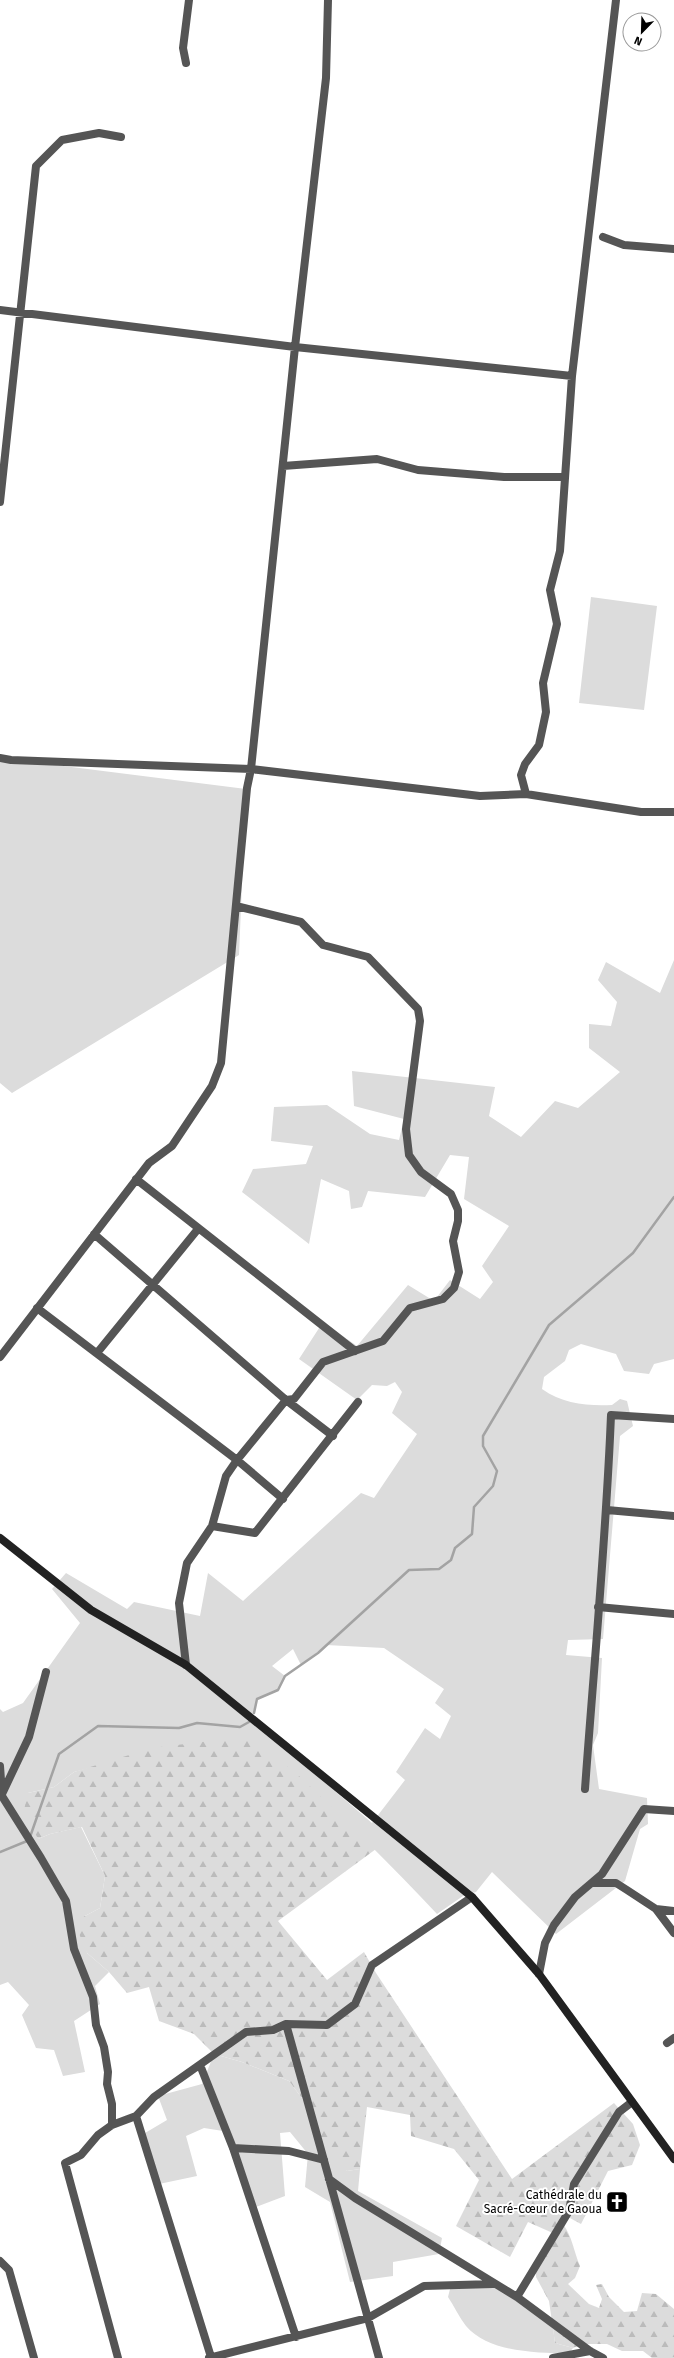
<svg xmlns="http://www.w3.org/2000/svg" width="674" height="2358" viewBox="0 0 674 2358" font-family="'Fira Sans',sans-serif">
  <defs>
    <pattern id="forest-firs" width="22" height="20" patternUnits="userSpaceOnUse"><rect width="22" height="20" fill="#dcdcdc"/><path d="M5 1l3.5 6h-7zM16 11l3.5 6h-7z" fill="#bbb"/></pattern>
  </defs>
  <rect width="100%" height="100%" fill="#fff"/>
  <path fill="#dcdcdc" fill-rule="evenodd" d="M591 597 657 606 644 710 579 703Z
    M0 758 246 789 239 955 12 1093 0 1083Z
    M674 960V1359L654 1364 649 1374 624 1371 616 1354 581 1344 569 1350 565 1361 544 1377 542 1389C563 1404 587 1406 612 1405L620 1399 627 1401 633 1426 620 1436 603 1639 568 1640 566 1655 602 1658 598 1733 593 1745 599 1789 647 1798 648 1824 640 1829 625 1881 556 1934 492 1872 476 1892 463 1896 437 1914C378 1851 317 1791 250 1737L109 1763 74 1772 54 1787 28 1793 38 1839 50 1834 81 1827 105 1876 100 1908 83 1917 87 1953 109 1972 95 1986 100 2004 74 2021 85 2072 63 2076 54 2050 36 2048 22 2015 29 2005 8 1982 0 1985V1709L3 1712 23 1703 80 1623 52 1589 66 1573 127 1609 134 1602 200 1616 208 1573 243 1601 361 1493 374 1498 417 1434 392 1413 402 1392 395 1382 387 1386 372 1385 357 1400 299 1359 323 1322 357 1346 408 1285 434 1301 450 1280 480 1299 493 1282 482 1266 509 1226 464 1199 469 1157 450 1155 425 1197 368 1191 362 1207 351 1209 349 1191 321 1179 309 1244 242 1192 253 1169 306 1164 313 1146 271 1141 274 1107 327 1105 370 1134 399 1140 404 1119 354 1106 352 1071 495 1087 489 1116 521 1137 555 1101 578 1108 620 1072 589 1048V1024L611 1026 617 1002 598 980 606 962 660 993ZM326 1645 384 1648 444 1689 435 1703 451 1716 440 1739 425 1728 396 1772 405 1780 372 1823 251 1719 257 1699 278 1690 285 1676 272 1666 293 1649 301 1665Z
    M214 2054 242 2062 289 2081 310 2109 347 2171 360 2169 358 2191 442 2238 439 2254 393 2262V2276L350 2282 330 2202 305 2187 308 2154 290 2132 280 2133 285 2196 251 2209 223 2131 204 2128 186 2136 197 2176 159 2184 140 2136 167 2120 158 2096 202 2084Z
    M494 2284 553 2328 555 2343 573 2348 568 2354C536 2352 489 2353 466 2326 459 2317 454 2306 448 2297L451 2285Z"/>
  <path fill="url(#forest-firs)" d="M251 1736 299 1776 376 1849 278 1921 327 1980 364 1952 376 1973 512 2179 614 2103 633 2124 640 2145 632 2165 608 2171 581 2224 568 2217 563 2224C572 2236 574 2252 580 2266L575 2278 568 2284 589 2304 599 2308 602 2299 596 2285 602 2284 609 2297 624 2312 637 2311 642 2293 656 2294 674 2309V2358H652L643 2351H622L607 2344H583L573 2348 555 2343 549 2301 536 2277V2265L555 2234 528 2222 510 2257 456 2226 479 2180 454 2149 411 2136 410 2115 367 2107 360 2169 347 2171 319 2142 310 2109 289 2081 242 2062 214 2054 194 2034 159 2021 149 1987 127 1993 109 1972 87 1953 78 1931 83 1917 100 1908 105 1876 82 1827 50 1834 38 1839 24 1810 28 1793 54 1787 74 1772 152 1748Z"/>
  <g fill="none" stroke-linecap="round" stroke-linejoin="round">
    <path stroke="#a3a3a3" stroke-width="2.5" d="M254 1713 257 1699 278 1690 285 1676 318 1653 409 1570 439 1569 451 1560 455 1548 472 1534 474 1507 493 1486 497 1471 483 1446V1436L549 1325 633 1253 674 1197
      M30 1837 59 1754 98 1726 179 1728 197 1723 240 1727 249 1722
      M0 1852 27 1841"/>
    <path stroke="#555" stroke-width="8" d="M186 63 183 48 189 0
      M603 237 624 245 674 249
      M0 310 295 347 572 376
      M283 466 377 459 418 470 504 477H564
      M0 502 36 166 62 140 99 133 121 137
      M0 758 11 760 251 769 480 796 526 794 641 812H674
      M526 794 521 775 525 764 539 745 546 712 543 683 557 624 550 590 560 551 572 376 616 0
      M136 1179 355 1351
      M94 1234 286 1400 333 1436
      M37 1308 237 1460 283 1499
      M97 1353 198 1229
      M0 1357 149 1163 172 1146 212 1086 221 1063 247 788 251 769 295 347 326 78 328 0
      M607 1510 674 1516
      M212 1526 255 1533 358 1402
      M598 1607 674 1614
      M186 1665 179 1603 187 1563 212 1526 226 1476 237 1460 286 1400 294 1399 323 1362 383 1341 410 1308 443 1299 454 1288 459 1272 453 1241 458 1221V1210L451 1194 421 1172 409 1155 406 1129 420 1021 418 1009 368 957 323 945 301 922 236 906
      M0 1766 2 1794
      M585 1789C594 1664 606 1540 611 1415L674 1419
      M0 1793 41 1858 66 1901 74 1949 93 1997 96 2025 104 2047 108 2072 107 2084 112 2104V2125
      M2 1794 29 1737 46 1672
      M594 1883H616L627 1890 656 1909 674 1933
      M656 1909 674 1911
      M539 1974 545 1943 554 1925 575 1897 602 1874 644 1809 674 1811
      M286 2024 379 2358
      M667 2043 674 2038
      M200 2065 233 2148 296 2337
      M136 2116 211 2357
      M233 2148 289 2151 324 2160
      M329 2179 355 2198 517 2297 590 2351 603 2358
      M0 2261 9 2270 34 2358
      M517 2297 569 2211 574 2184 619 2112 632 2102
      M118 2358 65 2163 81 2155 98 2135 112 2125 136 2116 154 2097 246 2032 273 2030 286 2024 327 2025 355 2004 372 1965 472 1897
      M209 2358 368 2318 424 2286 493 2284
      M553 2358 590 2351"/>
    <path stroke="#222" stroke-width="8" d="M0 1538 91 1610 186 1665 472 1897 539 1974 674 2159"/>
  </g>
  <defs>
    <g id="church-square" transform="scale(1.15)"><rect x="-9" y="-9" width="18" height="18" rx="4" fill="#000" stroke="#fff"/><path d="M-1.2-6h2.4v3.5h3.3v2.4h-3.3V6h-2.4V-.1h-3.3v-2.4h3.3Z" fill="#fff"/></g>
  </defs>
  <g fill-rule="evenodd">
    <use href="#church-square" x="617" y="2202"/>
  </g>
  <g text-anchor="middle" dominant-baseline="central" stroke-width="4" stroke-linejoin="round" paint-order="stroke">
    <g font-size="12" fill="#000" stroke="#fff" text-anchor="end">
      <text x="602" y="2195">Cathédrale du<tspan x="602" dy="14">Sacré-Cœur de Gaoua</tspan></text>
    </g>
  </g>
  <g transform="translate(642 32) rotate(203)"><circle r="19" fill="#ffffff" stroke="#999999"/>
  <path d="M0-3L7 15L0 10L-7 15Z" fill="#000000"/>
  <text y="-6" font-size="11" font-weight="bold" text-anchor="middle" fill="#000000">N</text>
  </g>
</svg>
